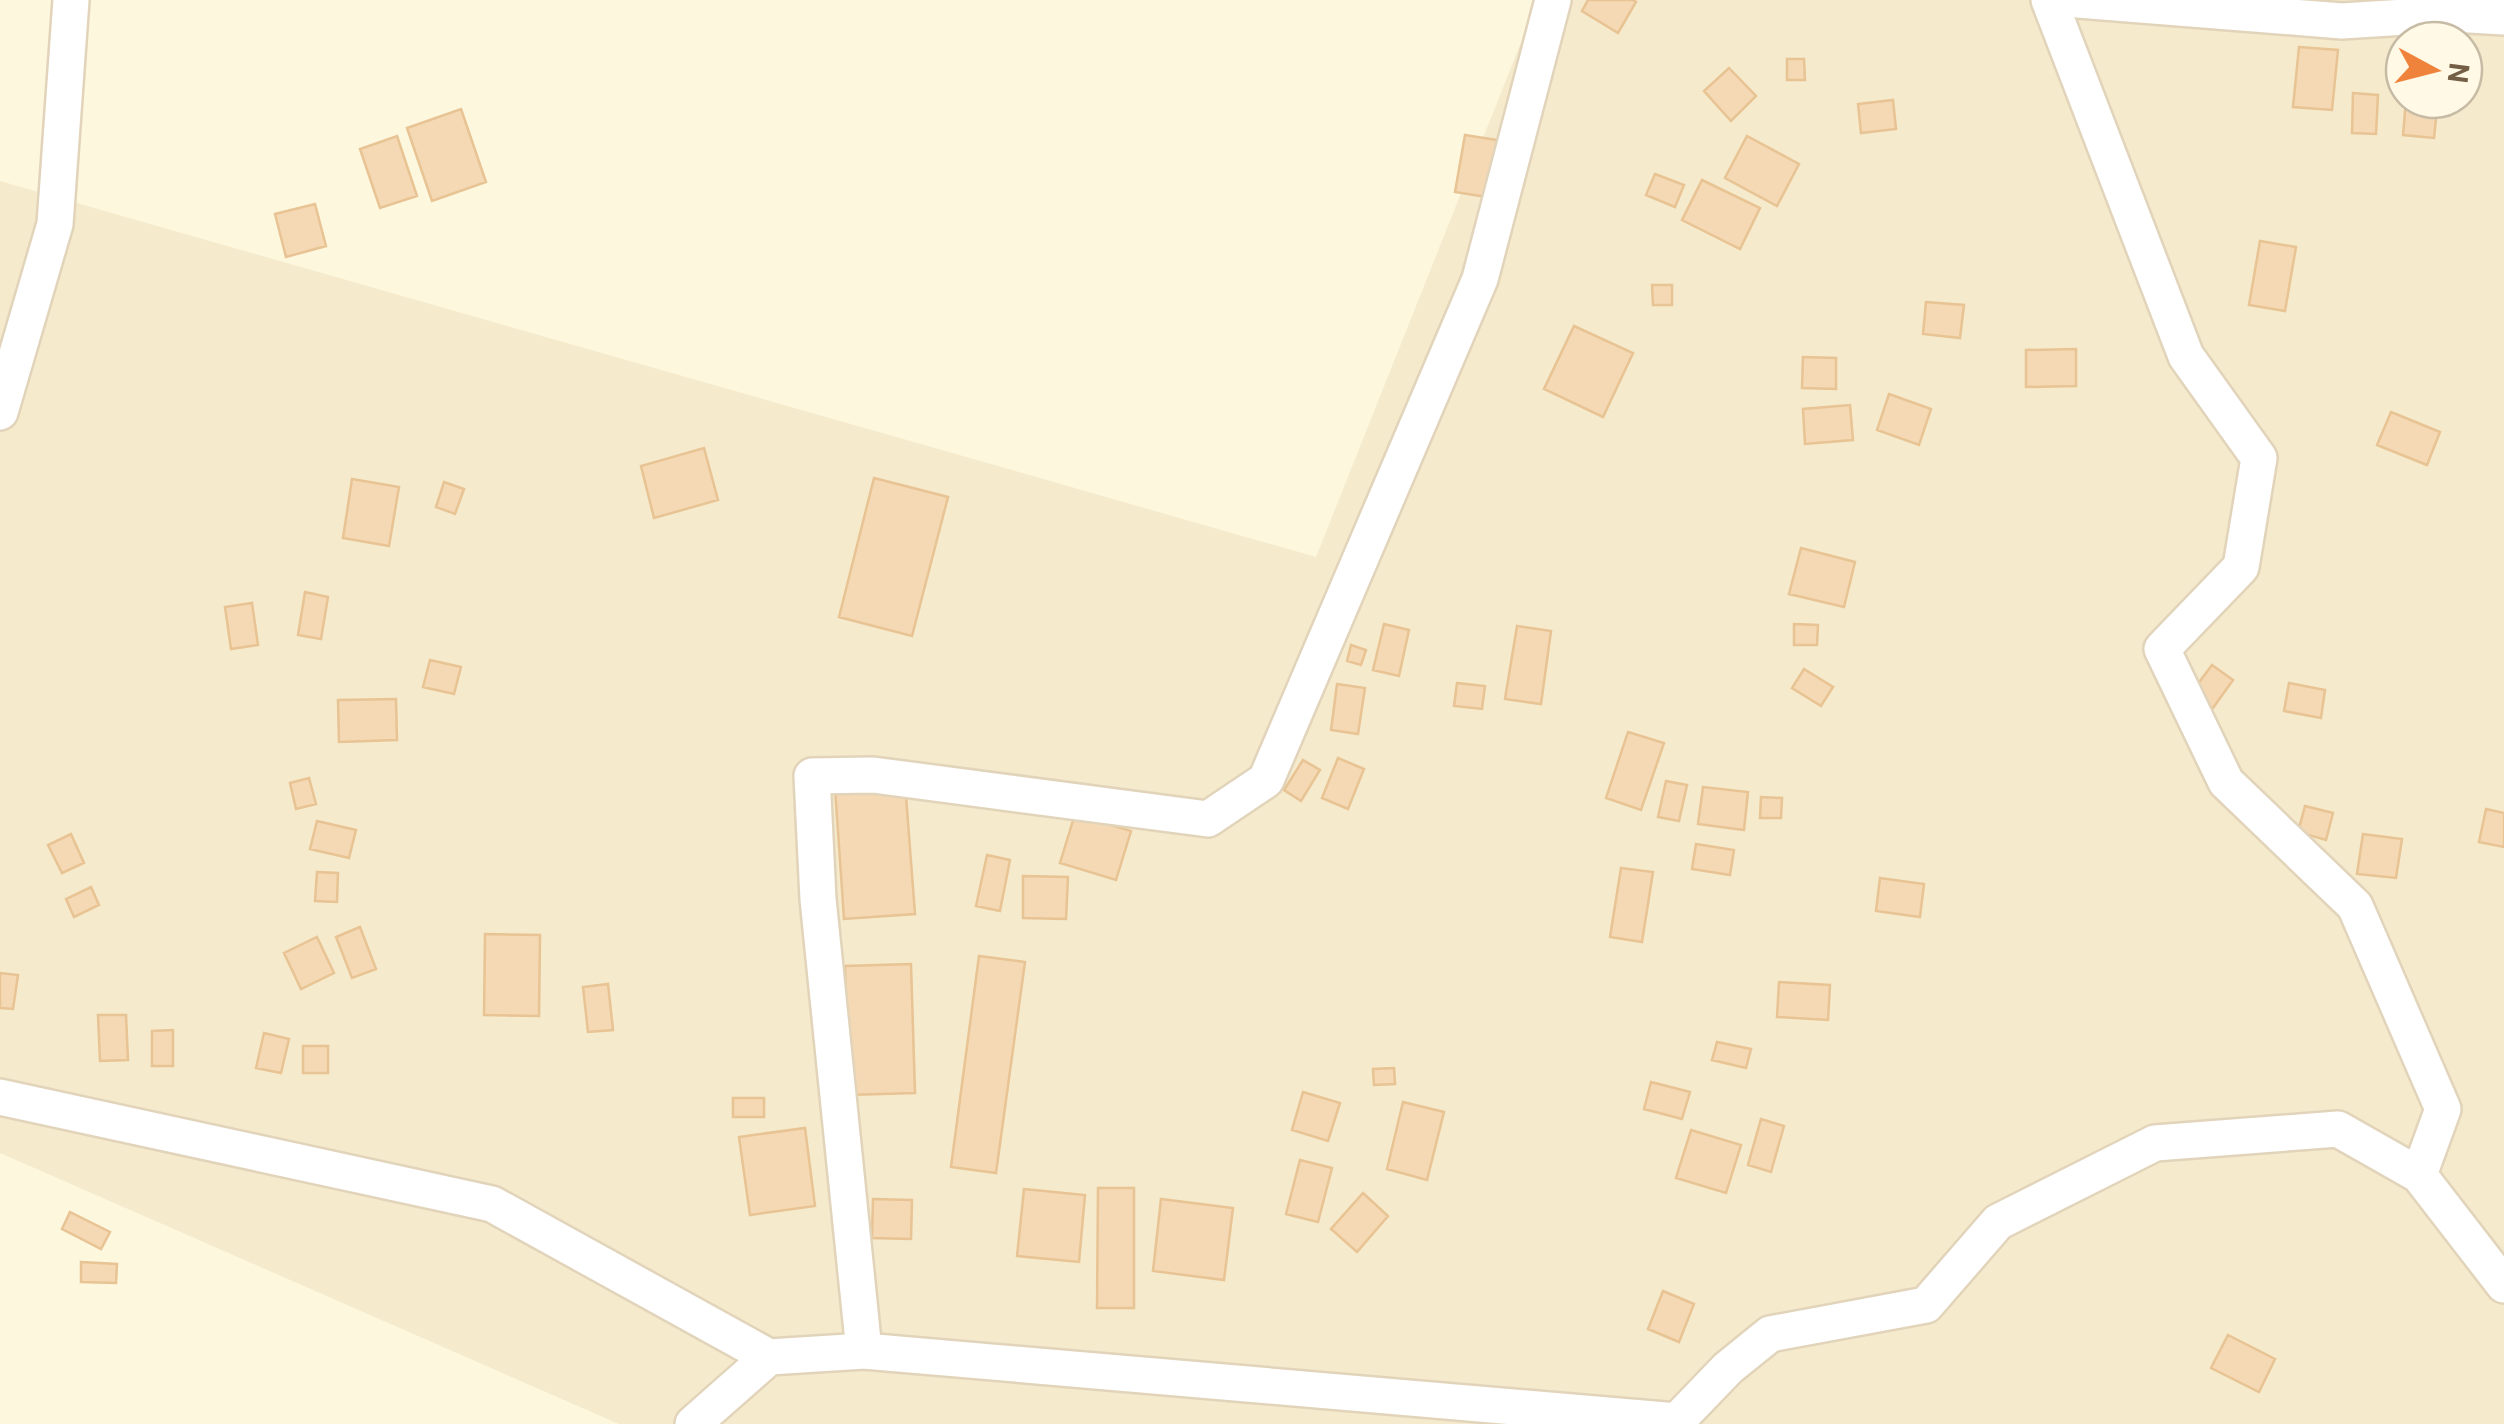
<svg xmlns="http://www.w3.org/2000/svg" width="2504" height="1424" viewBox="0 0 2504 1424" font-family="Roboto,sans-serif">
  <rect width="100%" height="100%" fill="#fdf7de"/>
  <path fill="#f5eacc" fill-rule="evenodd" d="M1538 0H2504V1424H619L0 1153V181L1316 557ZM2404 40H2464V100H2404Z"/>
  <path fill="#f4d9b4" stroke="#e8c393" stroke-width="2.5" d="M1588 0H1633L1636 2 1618 33 1582 11Z
    M2299 47 2338 50 2332 110 2293 107Z
    M1787 59H1804L1805 80H1787Z
    M1729 68 1756 96 1731 121 1704 91Z
    M2353 93 2378 95 2376 134 2352 133Z
    M1893 100 1896 129 1861 133 1858 104Z
    M2406 100H2438L2434 138 2403 135Z
    M461 109 486 182 432 201 407 128Z
    M1465 135 1497 140 1487 197 1455 192Z
    M397 136 417 196 380 208 360 149Z
    M1747 136 1799 164 1777 206 1725 178Z
    M1655 174 1684 185 1675 207 1646 195Z
    M1702 180 1760 208 1740 249 1682 220Z
    M315 204 326 246 286 257 275 214Z
    M2260 241 2296 247 2285 311 2249 305Z
    M1652 285H1672V305H1653Z
    M1926 302 1964 305 1960 338 1923 334Z
    M1574 326 1633 353 1603 417 1544 389Z
    M2076 349V386L2026 387V350Z
    M1803 357 1836 358V389L1802 388Z
    M1889 394 1931 409 1919 445 1877 430Z
    M1850 405 1853 440 1805 444 1803 409Z
    M2391 412 2440 432 2427 465 2377 445Z
    M704 448 718 500 654 518 641 466Z
    M874 478 948 497 912 636 839 617Z
    M352 479 399 487 389 546 343 538Z
    M444 482 464 489 455 514 436 507Z
    M1801 548 1855 562 1844 607 1789 594Z
    M305 592 328 597 321 639 298 635Z
    M252 603 258 645 231 649 225 607Z
    M1384 624 1409 630 1399 676 1373 670Z
    M1794 624 1818 625 1817 645H1794Z
    M1517 626 1551 631 1541 704 1505 699Z
    M1351 645 1366 650 1361 665 1347 661Z
    M430 660 461 667 454 694 423 687Z
    M2212 665 2233 680 2213 708 2191 693Z
    M1804 669 1833 687 1821 706 1792 688Z
    M1457 683 1485 686 1482 709 1454 706Z
    M2289 683 2325 690 2321 718 2284 711Z
    M1337 684 1365 688 1358 734 1331 730Z
    M396 699 397 740 339 742 338 700Z
    M1628 732 1664 743 1641 810 1606 798Z
    M1338 758 1364 769 1348 809 1322 798Z
    M1303 760 1320 770 1301 801 1284 790Z
    M309 778 316 804 296 809 290 783Z
    M1666 781 1687 785 1679 821 1658 817Z
    M905 783 915 914 844 919 835 788Z
    M1703 787 1748 792 1744 830 1698 824Z
    M1761 797 1782 798 1781 818H1760Z
    M2305 806 2333 813 2326 840 2298 832Z
    M2486 809 2504 813V847L2479 842Z
    M1075 814 1131 831 1116 880 1060 863Z
    M317 821 356 830 349 858 310 849Z
    M71 834 84 863 62 873 48 845Z
    M2363 834 2402 839 2396 878 2357 874Z
    M1696 844 1734 850 1730 875 1692 869Z
    M987 855 1010 860 1000 911 976 906Z
    M1621 868 1653 872 1642 942 1610 937Z
    M317 872 338 873 337 902 315 901Z
    M1023 876 1068 877 1066 919 1023 918Z
    M1880 878 1924 884 1920 917 1876 911Z
    M91 887 99 905 74 917 66 899Z
    M360 927 376 969 352 978 336 937Z
    M485 934 540 935 539 1016 484 1015Z
    M317 937 334 973 301 989 284 953Z
    M979 956 1025 962 996 1173 951 1167Z
    M911 964 915 1093 848 1095 845 966Z
    M0 973 18 975 13 1009 0 1008Z
    M1779 982 1830 985 1828 1020 1777 1017Z
    M608 984 613 1030 588 1032 583 987Z
    M98 1015H126L128 1060 100 1061Z
    M173 1030V1066H152V1031Z
    M264 1033 289 1039 281 1073 256 1068Z
    M1717 1042 1751 1049 1746 1068 1712 1060Z
    M303 1046H328V1073H303Z
    M1394 1068 1395 1084 1374 1085 1373 1069Z
    M1651 1082 1690 1092 1682 1119 1644 1109Z
    M1303 1092 1340 1103 1328 1141 1292 1130Z
    M733 1098H764V1117H733Z
    M1403 1102 1444 1112 1427 1180 1387 1169Z
    M1761 1119 1784 1126 1771 1172 1748 1165Z
    M805 1128 815 1206 750 1215 739 1137Z
    M1691 1130 1741 1145 1726 1193 1676 1178Z
    M1300 1160 1332 1168 1318 1222 1286 1214Z
    M1098 1188H1134V1308H1097Z
    M1024 1189 1085 1195 1079 1262 1017 1256Z
    M1363 1193 1388 1216 1357 1252 1331 1229Z
    M873 1199 912 1200 911 1239 872 1238Z
    M1161 1199 1233 1208 1224 1280 1153 1271Z
    M70 1212 110 1232 101 1249 62 1229Z
    M81 1262 117 1264 116 1283 81 1282Z
    M1663 1291 1694 1304 1679 1342 1648 1329Z
    M2228 1335 2275 1359 2259 1392 2211 1368Z"/>
  <g fill="none" stroke-linecap="round" stroke-linejoin="round">
    <g stroke="#e2d4ba" stroke-width="40">
      <path id="minor" d="M2049 0 2186 356 2259 458 2241 567 2162 649 2226 782 2355 906 2443 1109 2419 1175
        M2078 0 2342 21 2453 14 2504 17
        M0 412 55 224 71 0
        M0 1097 492 1204 769 1357
        M864 1351 818 899 812 776 873 775 1208 819 1266 780 1480 279 1553 0
        M693 1424 769 1357 864 1351 1677 1421 1728 1368 1770 1334 1926 1305 1998 1222 2155 1143 2338 1129 2419 1175 2504 1285"/>
    </g>
    <use href="#minor" stroke="#fff" stroke-width="35"/>
  </g>
  <g transform="translate(2434 70) rotate(97)"><circle r="48" fill="#fff9e5" stroke="#c7bba5" stroke-width="2.5"/>
  <path d="M0-8L18 38L0 25L-18 38Z" fill="#f0833b"/>
  <text y="-15" font-size="28" font-weight="bold" text-anchor="middle" fill="#745e45">N</text>
  </g>
</svg>
